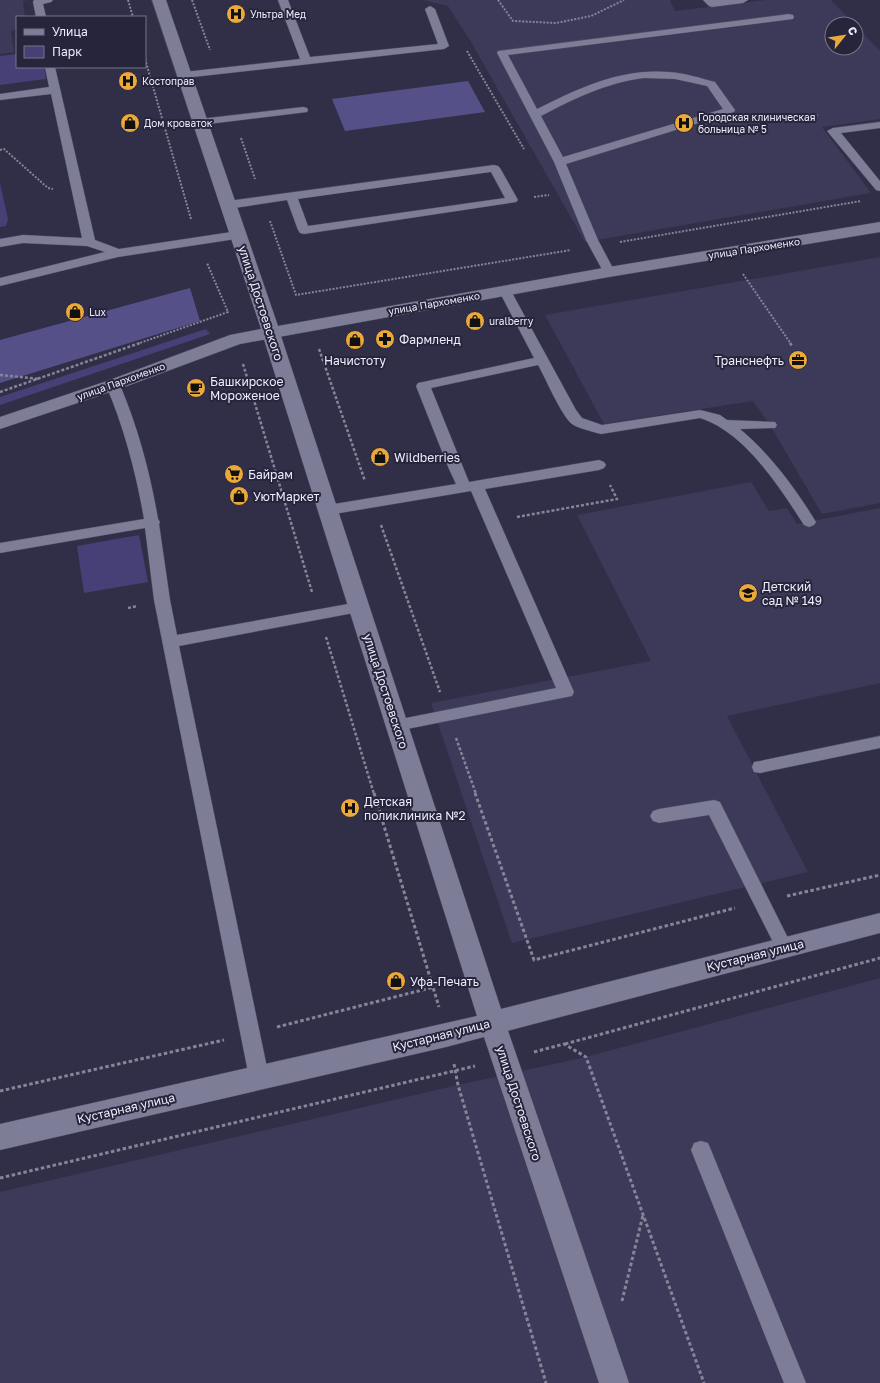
<svg xmlns="http://www.w3.org/2000/svg" width="880" height="1383" viewBox="0 0 880 1383" font-family="'Golos Text',sans-serif">
  <rect width="100%" height="100%" fill="#302f47"/>
  <path fill="#3c3a58" d="M0 0H29L23 1 25 17H17V29L11 31 14 52 0 54Z
    M423 0H670L675 11 767 0H831L854 24H832V48H856V26L880 51V119L822 127 871 193 585 242 471 42 448 6Z
    M880 257V503L822 514 770 425 753 401 604 424 545 315Z
    M751 482 769 511 787 508 797 524 880 508V683L727 716 808 872 512 943 431 703 651 661 577 515Z
    M880 978V1383H0V1192L458 1085 586 1057Z"/>
  <path fill="#464076" d="M17 54V67H44L46 79 0 85V56Z
    M0 183 8 219 6 226 0 227Z
    M206 329 210 334 0 405V397Z
    M139 535 148 582 84 593 77 546Z"/>
  <path fill="#555188" d="M468 81 485 112 345 131 332 99Z
    M190 288 200 321 0 383V340Z"/>
  <g fill="none" stroke-linecap="round" stroke-linejoin="round">
    <g stroke="#4c4a5e" stroke-width="1">
      <path id="service" d="M34 0H53L51 2 43 4 46 17H36L33 2Z
        M278 0H288L310 57 438 44 425 9 430 6 435 9 449 46 444 49 184 78 180 77 179 75 184 72 300 59Z
        M703 0H748L743 3 712 7 709 6Z
        M789 14 793 15 794 17 793 19 508 55 537 109C579 88 621 68 669 72 685 73 700 78 715 82L735 110 734 112 566 164 598 240 615 272 613 275H605L586 240 554 162 497 53 498 51ZM644 78 675 79 707 86 723 109 563 157 541 116C575 98 606 83 644 78Z
        M45 67H55L95 240 119 249 238 231 242 232 244 235 242 238 118 257 0 286V278L105 252 87 246 23 243 0 247V239L23 235 82 238 51 94 0 100V94L49 87Z
        M303 107 307 108 308 110 307 112 200 125 195 122 200 119Z
        M880 122V128L841 133 880 181V191L876 190 827 131 833 128Z
        M494 165 498 166 500 168 518 200 516 202 304 234 300 233 298 230 287 200 228 209 224 207 222 205 224 203 228 201ZM491 172 505 198 308 226 298 199Z
        M505 287 509 288 511 291 576 410 582 418 602 425 700 410 720 415 727 420 775 422 777 425 775 428 740 429C771 455 795 488 816 522L814 525 809 527 804 525C780 488 745 432 700 418L601 434C594 432 577 428 572 424 561 415 546 379 538 365L431 388 469 482 599 460 604 462 606 465 604 468 599 470 485 489 574 692 572 696 397 731 391 729 389 725 391 721 556 688 471 491 328 515 323 513 321 510 323 507 328 505 456 484 449 469 416 386 418 383 423 382 534 358 499 291 501 288Z
        M113 381 118 382 120 385C138 428 150 472 158 519L160 522 159 524 170 600 177 635 359 602 364 603 367 607 364 611 359 612 179 646 269 1077 266 1083 259 1086 252 1083 249 1077 154 600 145 528 0 553V543L144 519C136 472 124 428 106 385L108 382Z
        M880 736V748L760 773 754 772 752 767 754 762 760 761Z
        M714 800 720 802 790 942 793 947 790 952 784 955 778 952 709 815 659 823 653 821 650 816 653 811 659 809Z
        M701 1141 708 1143 711 1150 806 1383H784L691 1150 694 1143Z"/>
    </g>
    <g stroke="#4c4a5e" stroke-width="1">
      <path id="pedestrian" d="M492 1011 501 1014 505 1022 629 1383H599L479 1022 483 1014Z"/>
    </g>
    <g stroke="#4c4a5e" stroke-width="1">
      <path id="minor" d="M271 328 277 329 280 333 501 1009 880 913V933L446 1047 0 1150V1124L477 1016 262 333 265 329Z"/>
    </g>
    <g stroke="#4c4a5e" stroke-width="1">
      <path id="tertiary" d="M152 0H166L278 326 609 267 880 222V232L609 277 240 344 119 389 0 429V417L107 381 230 335 261 329Z"/>
    </g>
    <path stroke="#858499" stroke-width="2" stroke-dasharray="2 1.5" stroke-linecap="butt" d="M128 0 133 17
      M192 0 210 50
      M498 0 513 21 556 23 591 16 624 0
      M467 51 524 149
      M145 59 191 219
      M752 116 769 121 818 115
      M241 138 255 179
      M0 150 4 149 48 188 53 189
      M534 197 549 195
      M270 221 296 295 571 250
      M620 242 861 201
      M743 274 791 344
      M137 344 228 312 207 263"/>
    <path stroke="#858499" stroke-width="2.5" stroke-dasharray="3 2" stroke-linecap="butt" d="M790 343 792 346
      M319 349 365 481
      M243 364 312 592
      M0 375 39 379
      M0 392 140 343
      M517 517 617 499 610 485
      M381 525 440 692
      M128 608 137 606
      M326 637 374 794
      M456 738 476 794"/>
    <path stroke="#858499" stroke-width="3" stroke-dasharray="3.5 2.5" stroke-linecap="butt" d="M374 793 439 1007
      M475 793 534 960 735 908
      M787 896 880 875
      M277 1027 434 987
      M565 1044 880 958
      M534 1052 564 1044 586 1057 704 1383
      M454 1064 458 1085 546 1383
      M0 1091 224 1040
      M0 1178 475 1066
      M622 1301 643 1215"/>
    <use href="#service" fill="#7d7d98" fill-rule="evenodd"/>
    <use href="#pedestrian" fill="#7d7d98" fill-rule="evenodd"/>
    <use href="#minor" fill="#7d7d98" fill-rule="evenodd"/>
    <use href="#tertiary" fill="#7d7d98" fill-rule="evenodd"/>
  </g>
  <defs>
    <g id="hospital-disc" transform="scale(1)"><circle r="9.5" fill="#eba93a" stroke="#27253c"/><path d="M-5-5h3v3.5h4V-5h3V5h-3V1.5h-4V5h-3Z" fill="#111"/></g>
    <g id="shop-disc" transform="scale(1)"><circle r="9.5" fill="#eba93a" stroke="#27253c"/><path d="M-5-2.5h2.3a2.7 3.5 0 0 1 5.4 0H5L5.5 6h-11ZM-1.5-2.5h3a1.5 2.3 0 0 0-3 0Z" fill="#111"/></g>
    <g id="pharmacy-disc" transform="scale(1)"><circle r="9.5" fill="#eba93a" stroke="#27253c"/><path d="M-2-6h4v4h4v4h-4v4h-4v-4h-4v-4h4Z" fill="#111"/></g>
    <g id="office-disc" transform="scale(1)"><circle r="9.5" fill="#eba93a" stroke="#27253c"/><path d="M-6-3h4V-5.5h4V-3h4V5H-6ZM-1-4.5V-3h2v-1.5ZM-6 0V1H6V0Z" fill="#111"/></g>
    <g id="cafe-disc" transform="scale(1)"><circle r="9.5" fill="#eba93a" stroke="#27253c"/><path d="M-5.5-4.5H6V0H3Q3 3.5 0 3.5H-2.5Q-5.5 3.5-5.5 0ZM3-3.2v2h1.7v-2ZM-6 4.5H4V6H-6Z" fill="#111"/></g>
    <g id="supermarket-disc" transform="scale(1)"><circle r="9.5" fill="#eba93a" stroke="#27253c"/><path d="M-6-5.5h2.5l.6 2H6L4.5 2H-2.5L-4.4-4H-6ZM-1.5 3.2a1.3 1.3 0 1 0 .1 0ZM3 3.2a1.3 1.3 0 1 0 .1 0Z" fill="#111"/></g>
    <g id="school-disc" transform="scale(1)"><circle r="9.5" fill="#eba93a" stroke="#27253c"/><path d="M0-5L7-2L0 1L-7-2ZM-4 1L0 2.5L4 1V4Q0 6-4 4Z" fill="#111"/></g>
  </defs>
  <g fill-rule="evenodd">
    <use href="#hospital-disc" x="236" y="14"/>
    <use href="#hospital-disc" x="128" y="81"/>
    <use href="#shop-disc" x="130" y="123"/>
    <use href="#hospital-disc" x="684" y="123"/>
    <use href="#shop-disc" x="75" y="312"/>
    <use href="#shop-disc" x="475" y="321"/>
    <use href="#pharmacy-disc" x="385" y="339"/>
    <use href="#shop-disc" x="355" y="340"/>
    <use href="#office-disc" x="798" y="360"/>
    <use href="#cafe-disc" x="196" y="388"/>
    <use href="#shop-disc" x="380" y="457"/>
    <use href="#supermarket-disc" x="234" y="474"/>
    <use href="#shop-disc" x="239" y="496"/>
    <use href="#school-disc" x="748" y="593"/>
    <use href="#hospital-disc" x="350" y="808"/>
    <use href="#shop-disc" x="396" y="981"/>
  </g>
  <g text-anchor="middle" dominant-baseline="central" stroke-width="4" stroke-linejoin="round" paint-order="stroke">
    <g font-size="10" fill="#edecfc" stroke="#27253c" text-anchor="start">
      <text x="250" y="14">Ультра Мед</text>
      <text x="142" y="81">Костоправ</text>
      <text x="698" y="117">Городская клиническая<tspan x="698" dy="12">больница № 5</tspan></text>
      <text x="144" y="123">Дом кроваток</text>
      <text x="89" y="312">Lux</text>
      <text x="489" y="321">uralberry</text>
    </g>
    <g font-size="10" fill="#edecfc" stroke="#27253c">
      <text transform="translate(754 248) rotate(-9)">улица Пархоменко</text>
      <text transform="translate(434 303) rotate(-10)">улица Пархоменко</text>
      <text transform="translate(121 381) rotate(-20)">улица Пархоменко</text>
    </g>
    <g font-size="12" fill="#edecfc" stroke="#27253c">
      <text transform="translate(261 303) rotate(72)">улица Достоевского</text>
      <text transform="translate(386 691) rotate(72)">улица Достоевского</text>
      <text transform="translate(755 955) rotate(-14)">Кустарная улица</text>
      <text transform="translate(441 1035) rotate(-14)">Кустарная улица</text>
      <text transform="translate(519 1103) rotate(72)">улица Достоевского</text>
      <text transform="translate(126 1108) rotate(-13)">Кустарная улица</text>
    </g>
    <g font-size="12" fill="#edecfc" stroke="#27253c" text-anchor="start">
      <text x="399" y="339">Фармленд</text>
      <text x="355" y="360" text-anchor="middle">Начистоту</text>
      <text x="784" y="360" text-anchor="end">Транснефть</text>
      <text x="210" y="381">Башкирское<tspan x="210" dy="14">Мороженое</tspan></text>
      <text x="394" y="457">Wildberries</text>
      <text x="248" y="474">Байрам</text>
      <text x="253" y="496">УютМаркет</text>
      <text x="762" y="586">Детский<tspan x="762" dy="14">сад № 149</tspan></text>
      <text x="364" y="801">Детская<tspan x="364" dy="14">поликлиника №2</tspan></text>
      <text x="410" y="981">Уфа-Печать</text>
    </g>
  </g>
  <rect x="16" y="16" width="130" height="52" fill="#27253c" stroke="#767589"/>
  <rect x="24" y="29" width="20" height="6" fill="#7d7d98" stroke="#767589"/>
  <text x="52" y="36" font-size="12" fill="#edecfc">Улица</text>
  <rect x="24" y="46" width="20" height="12" fill="#464076" stroke="#767589"/>
  <text x="52" y="56" font-size="12" fill="#edecfc">Парк</text>
  <g transform="translate(844 36) rotate(60)"><circle r="19" fill="#27253c" stroke="#767589"/>
  <path d="M0-3L7 15L0 10L-7 15Z" fill="#eba93a"/>
  <text y="-6" font-size="11" font-weight="bold" text-anchor="middle" fill="#edecfc">С</text>
  </g>
</svg>
